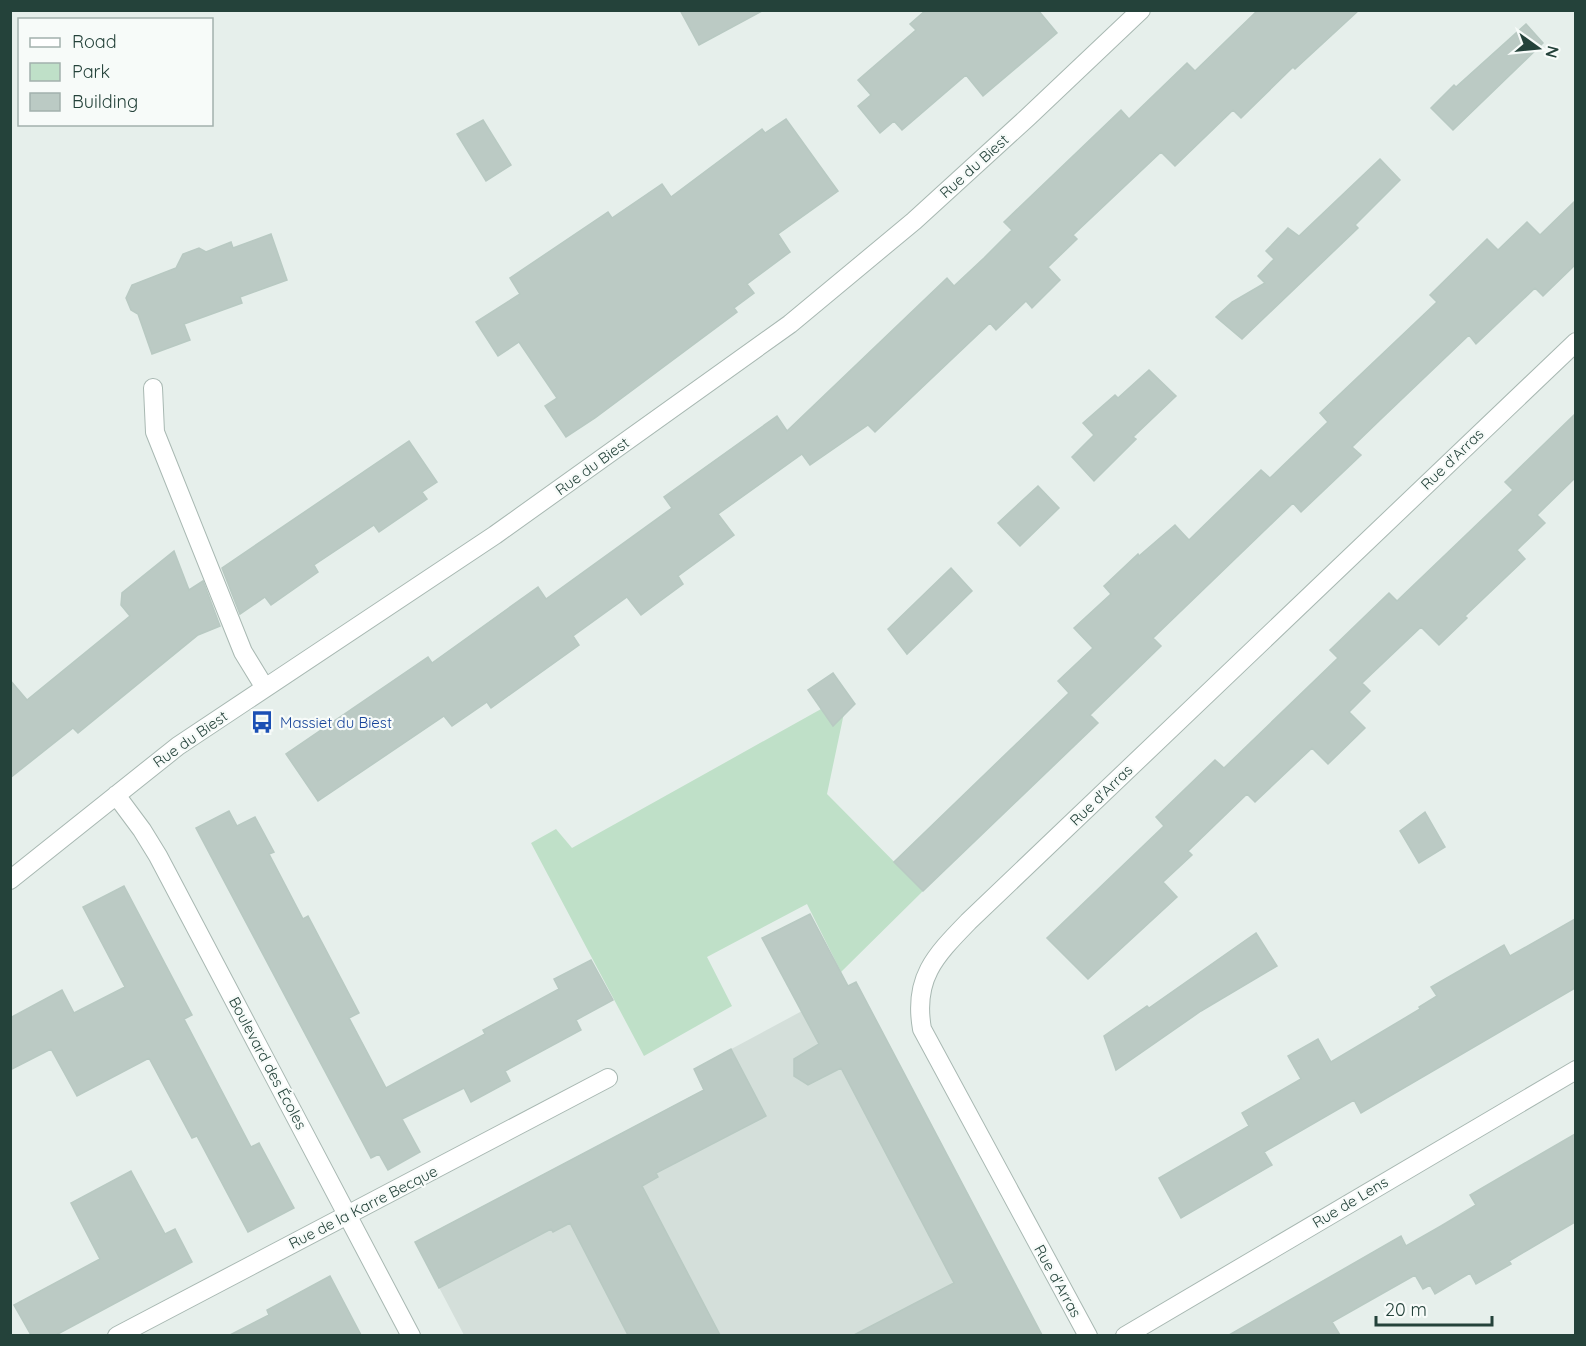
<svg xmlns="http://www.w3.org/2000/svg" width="1586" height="1346" viewBox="0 0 1586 1346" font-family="Quicksand,sans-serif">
  <rect width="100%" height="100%" fill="#e6efeb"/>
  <path fill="#d4dfda" d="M856 982 1042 1335H464L415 1242 703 1090 694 1069Z"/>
  <path fill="#bfe0c8" d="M848 694 827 794 923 891 841 972 807 904 707 957 732 1006 644 1056 531 843 556 829 572 848Z"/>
  <path fill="#bbcac4" stroke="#b8c9c2" stroke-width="1.5" d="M680 10H764L699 45Z
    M926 10H1038L1057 33 983 96 966 75 902 130 894 121 880 133 858 106 871 95 858 80 916 30 910 24Z
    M1258 10H1359L1295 69 1293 67 1241 118 1233 110 1175 166 1161 152 1073 235 1077 239 1048 267 1060 280 1032 308 1026 301 996 330 990 323 875 432 868 425 810 465 802 454 718 514 734 535 678 576 683 584 641 615 627 597 573 636 579 645 491 708 487 702 452 726 444 716 318 801 286 754 428 657 432 663 538 587 546 599 672 508 664 497 777 416 787 431 947 278 954 286 984 258 1012 230 1004 222 1121 110 1129 119 1187 63 1195 71Z
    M1526 24 1543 43 1453 130 1431 108 1454 85 1456 87Z
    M786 119 838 191 778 234 790 252 747 284 754 293 734 308 737 312 595 418 566 437 545 406 557 398 519 342 498 356 476 322 520 294 510 278 608 212 612 218 662 184 671 197 762 129 765 133Z
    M483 120 511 165 486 181 457 134Z
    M1380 159 1400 180 1355 225 1358 228 1242 339 1216 317 1232 302 1265 283 1258 276 1274 259 1266 251 1288 228 1299 236Z
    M1575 201V265L1543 296 1535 288 1476 344 1469 335 1381 419 1352 447 1361 455 1301 512 1293 503 1153 638 1161 646 1090 715 1098 723 923 891 894 862 1069 693 1058 681 1093 648 1074 628 1111 594 1104 586 1138 554 1139 556 1175 525 1189 540 1261 470 1270 478 1328 422 1320 413 1437 302 1430 295 1487 239 1498 250 1527 222 1540 235Z
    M271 234 287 280 240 297 242 303 184 324 190 340 152 354 138 314 131 310 126 298 132 285 176 268 183 254 199 248 206 252 231 242 233 248Z
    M1149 370 1176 396 1133 437 1136 439 1094 481 1072 457 1094 435 1083 423 1115 395 1118 398Z
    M1575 414V478L1537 515 1545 523 1517 550 1525 559 1465 616 1467 618 1439 645 1421 627 1362 683 1370 691 1349 712 1365 728 1328 764 1312 748 1255 802 1247 794 1188 851 1192 855 1163 882 1177 897 1088 979 1047 938 1164 826 1156 817 1215 760 1224 768 1338 658 1330 650 1360 621 1389 593 1397 601 1513 490 1505 482Z
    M409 441 437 482 422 492 427 499 379 532 374 525 314 565 318 572 271 605 265 597 240 614 222 568Z
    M1038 486 1059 508 1020 546 998 523Z
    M174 551 189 590 203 581 220 626 198 635 78 733 73 728 10 778V680L27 700 130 616 121 605 122 593Z
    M951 568 972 591 907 654 888 629Z
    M833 673 855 704 833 726 808 690Z
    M229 811 237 826 255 817 274 852 269 854 303 919 308 916 359 1013 349 1018 386 1088 485 1034 483 1030 559 989 554 979 591 960 613 1000 576 1020 581 1030 505 1071 510 1081 471 1102 464 1088 402 1119 420 1152 388 1170 379 1154 371 1158 196 828Z
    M1425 812 1445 847 1419 863 1400 831Z
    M124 886 192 1015 184 1019 251 1147 259 1143 294 1208 248 1232 197 1136 192 1138 149 1058 77 1096 51 1049 10 1070V1018L62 990 74 1013 125 987 83 907Z
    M810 914 848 986 856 982 1042 1335H854L954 1283 841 1068 808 1085 794 1076V1059L819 1044 762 938Z
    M1575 919V988L1361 1113 1354 1100 1264 1152 1272 1165 1181 1218 1159 1178 1249 1126 1242 1113 1301 1079 1288 1056 1318 1039 1331 1062 1420 1009 1419 1007 1437 996 1431 987 1504 945 1510 956Z
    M1256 933 1277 966 1201 1011 1116 1070 1104 1036 1147 1006 1149 1008Z
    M731 1049 766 1116 656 1173 658 1177 642 1186 720 1335H628L570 1223 553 1232 551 1229 439 1288 415 1242 704 1090 694 1069Z
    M1575 1134V1222L1509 1261 1511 1264 1476 1284 1470 1273 1435 1294 1430 1285 1423 1289 1415 1275 1332 1322 1340 1335H1229L1401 1236 1406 1246 1441 1226 1476 1205 1470 1195Z
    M131 1171 165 1234 175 1229 192 1262 56 1335H31L14 1305 100 1259 71 1203Z
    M330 1276 361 1335H230L269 1315 267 1310Z"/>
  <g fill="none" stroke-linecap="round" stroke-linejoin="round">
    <g stroke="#a8b8b2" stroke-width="20">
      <path id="minor" d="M153 388 155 432 243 652 265 688
        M116 795 142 830 158 856 411 1336
        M10 880 178 746 495 535 790 324 914 221 1028 117 1141 10
        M117 1336 608 1078
        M1088 1336 922 1029C913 978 935 956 969 921L1576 342
        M1125 1336 1576 1070"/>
    </g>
    <use href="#minor" stroke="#fff" stroke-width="18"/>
  </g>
  <defs>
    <g id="bus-bare" transform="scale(1.8)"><path d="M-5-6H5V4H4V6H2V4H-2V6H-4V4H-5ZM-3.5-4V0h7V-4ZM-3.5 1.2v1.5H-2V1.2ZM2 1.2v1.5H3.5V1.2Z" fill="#1a4fb4" stroke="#f7fbf9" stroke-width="2.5" paint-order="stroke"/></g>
  </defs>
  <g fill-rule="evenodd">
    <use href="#bus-bare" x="262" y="722"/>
  </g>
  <g text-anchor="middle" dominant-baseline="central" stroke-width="4.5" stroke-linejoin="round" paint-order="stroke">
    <g font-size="15" fill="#24423a" stroke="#f7fbf9">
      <text transform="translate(974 166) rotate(-42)">Rue du Biest</text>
      <text transform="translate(1452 459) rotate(-44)">Rue d'Arras</text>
      <text transform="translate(592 466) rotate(-36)">Rue du Biest</text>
      <text transform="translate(190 739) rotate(-35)">Rue du Biest</text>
      <text transform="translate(1101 795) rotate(-44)">Rue d'Arras</text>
      <text transform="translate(268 1063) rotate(62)">Boulevard des Écoles</text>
      <text transform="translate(1350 1202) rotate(-31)">Rue de Lens</text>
      <text transform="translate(363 1207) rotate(-27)">Rue de la Karre Becque</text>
      <text transform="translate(1058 1281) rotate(61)">Rue d'Arras</text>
    </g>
    <g font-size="15" fill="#164399" stroke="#f7fbf9" text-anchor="start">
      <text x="280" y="722">Massiet du Biest</text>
    </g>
  </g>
  <rect width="1586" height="1346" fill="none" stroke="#24423a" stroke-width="24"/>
  <rect x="18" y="18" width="195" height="108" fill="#f7fbf9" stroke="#a3b1ad" stroke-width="1.5"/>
  <rect x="30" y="38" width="30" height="9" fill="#ffffff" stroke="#a3b1ad" stroke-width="1.5"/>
  <text x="72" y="48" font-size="18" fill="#24423a">Road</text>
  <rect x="30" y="63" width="30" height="18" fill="#bfe0c8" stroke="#a3b1ad" stroke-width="1.5"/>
  <text x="72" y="78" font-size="18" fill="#24423a">Park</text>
  <rect x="30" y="93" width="30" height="18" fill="#bbcac4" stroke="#a3b1ad" stroke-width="1.5"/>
  <text x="72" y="108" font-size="18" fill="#24423a">Building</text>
  <g transform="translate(1538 48) rotate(105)" stroke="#f7fbf9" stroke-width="4.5" paint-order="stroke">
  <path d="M0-4.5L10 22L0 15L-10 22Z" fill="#24423a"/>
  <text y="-9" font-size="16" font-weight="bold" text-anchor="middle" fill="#24423a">N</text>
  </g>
  <path d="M1376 1316v9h116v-9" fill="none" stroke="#24423a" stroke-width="3"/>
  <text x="1385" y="1316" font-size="18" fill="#24423a" stroke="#f7fbf9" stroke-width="4.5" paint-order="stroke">20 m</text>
</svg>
